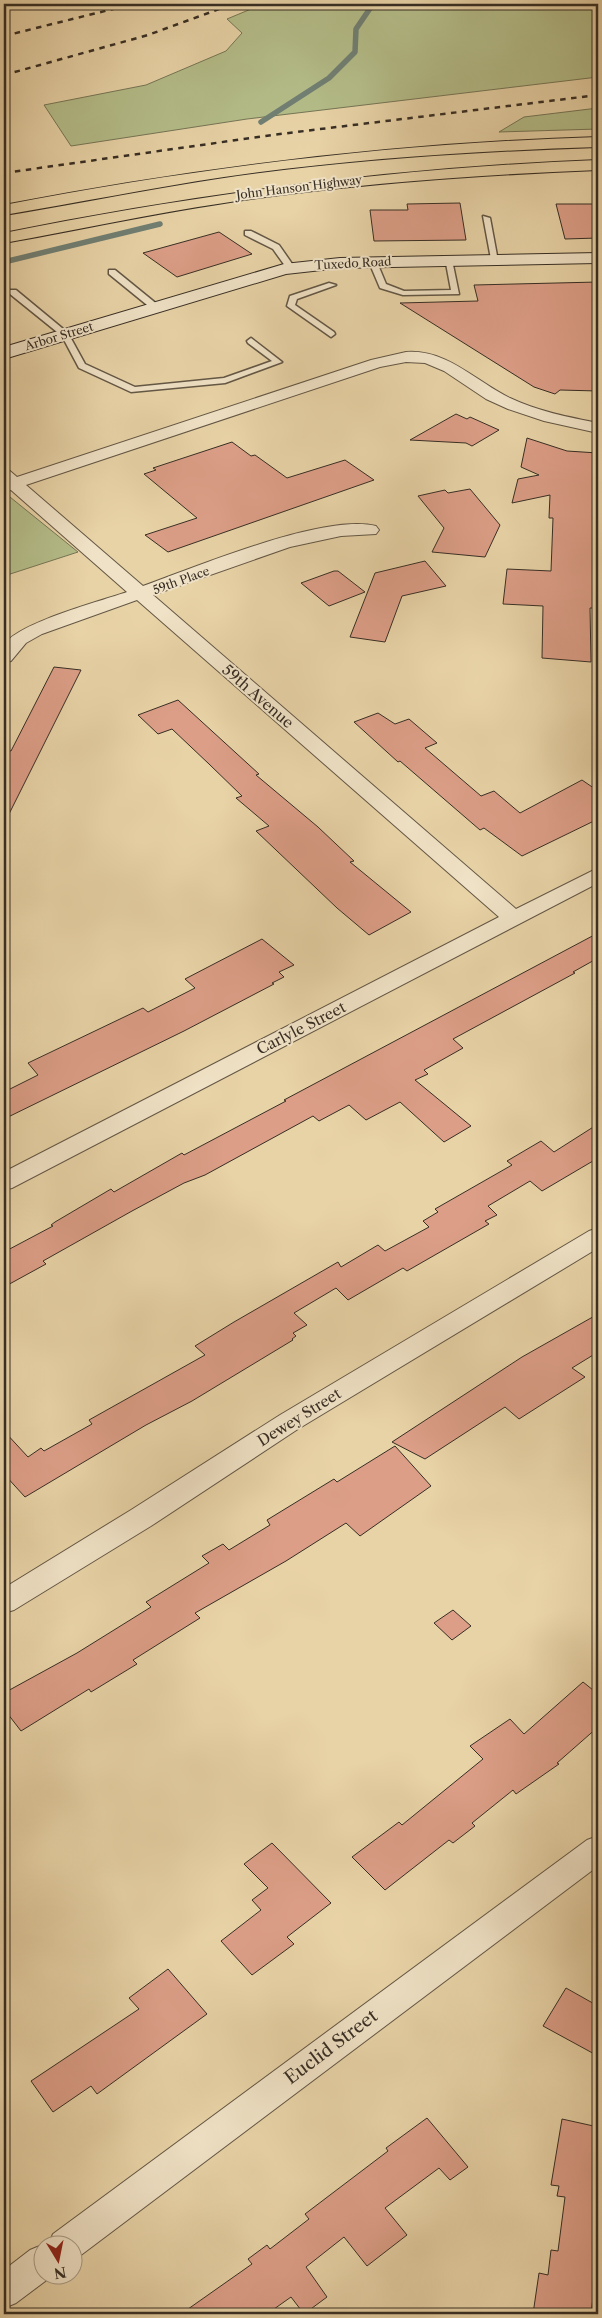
<svg xmlns="http://www.w3.org/2000/svg" width="602" height="2318" viewBox="0 0 602 2318" font-family="'Libre Caslon Text',serif">
  <rect width="100%" height="100%" fill="#e8d3a7"/>
  <filter id="stains"><feTurbulence type="fractalNoise" baseFrequency=".004" numOctaves="4"/><feColorMatrix values="0 0 0 0 .2 0 0 0 0 .09 0 0 0 0 .02 0 0 0 .5 -.17"/></filter>
  <radialGradient id="worn" r=".72"><stop offset=".6" stop-color="#630" stop-opacity="0"/><stop offset="1" stop-color="#630" stop-opacity=".3"/></radialGradient>
  <path fill="#b4bd89" stroke="#767656" d="M263 4H598V77L247 119 71 146 44 105 146 85 226 51 242 33 227 19Z
    M598 108V129L499 132 524 117Z
    M5 493 78 552 4 576Z"/>
  <g fill="none" stroke-linecap="round" stroke-linejoin="round">
    <path stroke="#718074" stroke-width="5.5" d="M261 122 329 78 355 52 356 29 373 4
      M4 262 160 224"/>
  </g>
  <path fill="#dc9e87" stroke="#372e24" d="M460 203 466 240 374 241 370 210H408L407 204Z
    M556 204H598V238L565 239Z
    M219 232 252 254 177 277 143 253Z
    M598 282V391L560 390 555 394 534 387 400 303 478 301 474 285Z
    M456 414 467 419 470 417 499 430 472 446 466 443 410 440Z
    M527 438 567 451 598 453V492L594 544 596 608H590L591 662 542 658 543 606 503 604 507 569 551 571 553 518H549L550 495 512 503 518 479 539 475 521 467Z
    M232 442 251 456 255 455 287 478 345 460 374 480 168 552 145 535 197 518 144 474 156 470 153 468Z
    M470 489 500 525 485 557 432 552 444 528 418 496 445 490 448 493Z
    M425 561 446 586 402 596 385 642 350 637 375 573Z
    M334 571H338L365 592 329 606 301 583Z
    M54 667 81 670 4 824V750L11 751Z
    M178 700 259 774 256 775 318 827 354 861 350 862 411 912 369 935 337 908 256 831 269 826 236 798 242 796 209 764 172 729 158 734 138 715Z
    M378 713 395 724 409 719 437 743 425 748 481 796 494 791 520 813 582 780 598 791V819L522 856 484 828 480 830 400 761 398 762 354 722Z
    M598 933V958L573 972 575 973 453 1039 463 1048 424 1070 428 1074 415 1080 471 1126 444 1142 400 1102 366 1120 349 1105 319 1121 313 1116 205 1175 184 1183 132 1211 43 1261 46 1264 4 1287V1252L53 1226 51 1225 55 1222 111 1189 114 1192 182 1153 184 1155 286 1101 284 1100Z
    M262 939 294 965 279 972 284 977 272 983 274 984 184 1031 4 1119V1092L38 1075 28 1063 143 1008 148 1012 195 988 185 979Z
    M598 1124V1158L542 1191 530 1181 488 1206 497 1215 485 1221 489 1224 407 1271 403 1268 348 1300 336 1288 294 1313 307 1325 293 1333 296 1336 292 1339 293 1340 192 1401 146 1425 25 1497 4 1474V1431L28 1457 41 1448 44 1451 92 1424 89 1420 205 1355 195 1346 234 1322 338 1262 341 1267 378 1245 385 1251 429 1227 423 1221 438 1212 435 1209 512 1165 507 1161 541 1141 554 1152Z
    M598 1314V1352L572 1368 585 1377 519 1419 505 1407 425 1459 392 1442 522 1357Z
    M395 1446 431 1486 360 1536 346 1523 286 1561 195 1613 200 1618 133 1660 137 1664 91 1692 89 1689 21 1731 4 1709V1693L77 1653 151 1607 146 1602 209 1563 202 1556 223 1544 229 1550 270 1525 267 1520 334 1479 337 1482Z
    M453 1610 471 1626 452 1640 434 1623Z
    M583 1682 598 1694V1727L557 1763 559 1764 516 1794 513 1790 472 1823 475 1826 453 1843 449 1840 385 1890 352 1857 399 1822 402 1825 483 1759 470 1746 510 1719 524 1734Z
    M272 1843 331 1903 287 1937 294 1944 252 1975 221 1941 261 1910 252 1900 268 1888 244 1864Z
    M168 1969 207 2014 97 2094 91 2086 53 2112 31 2081 139 2009 129 1998Z
    M566 1988 598 2006V2056L543 2026Z
    M427 2118 468 2167 450 2180 439 2168 385 2208 407 2235 367 2266 344 2237 306 2267 327 2297 304 2314 291 2297 267 2314H181L252 2264 248 2259 267 2245 270 2249 309 2219 305 2214 388 2151 386 2148Z
    M562 2119 598 2127V2256L591 2314H533L539 2273 548 2275 551 2250 558 2251 565 2197 557 2196 559 2186 551 2185Z"/>
  <g fill="none" stroke-linecap="round" stroke-linejoin="round">
    <g stroke="#635745" stroke-width="3">
      <path id="service" d="M483 216 490 218 498 261 491 259Z
        M245 231H251L279 245 295 268 294 270H288L273 249 245 235Z
        M445 258 452 260 459 294 403 295 380 288 369 262 376 260 386 284 404 291 451 290Z
        M109 270H115L158 305V309H152L109 274Z
        M329 283 336 285 297 299 295 305 334 332 335 334 331 337 287 306 290 296Z
        M10 290H16L68 333 85 364 135 387 224 378 272 361 248 343 247 341 251 338 282 362 225 383 131 392 79 368 62 336 10 294Z"/>
    </g>
    <g stroke="#635745" stroke-width="2">
      <path id="minor" d="M406 352C447 349 475 381 510 398 537 411 568 417 598 423V433L544 421 508 409 486 399 444 371 425 363 406 362 380 367 26 485 143 586C196 567 324 513 376 526L379 530 376 534 341 536 290 547 153 595 516 909 598 868V883L12 1188 4 1190V1172L499 917 137 600 42 634 26 643 11 661 4 663C4 657 2 648 5 644 18 623 101 601 127 592L11 490 4 492V470L10 471 17 477 371 360Z
        M598 1228V1248L298 1429 151 1526 14 1610 4 1613V1588L131 1510 280 1415 589 1231Z
        M598 1836V1866L77 2258 72 2260V2246H48L53 2234 587 1840Z
        M42 2245V2276H52L16 2303 4 2308V2270L30 2250Z"/>
    </g>
    <g stroke="#372e24" stroke-width="2">
      <path id="secondary" d="M598 253V263L340 268 286 274 4 359V347L284 264 340 258Z"/>
    </g>
    <g stroke="#372e24" stroke-width="2">
      <path id="motorway" d="M598 137V147C473 151 348 159 224 177 150 188 77 203 4 215V205C201 167 397 143 598 137Z
        M598 160V170C473 175 348 184 224 203 150 214 77 230 4 243V233C201 193 397 168 598 160Z"/>
    </g>
    <use href="#service" fill="#f0e2c6" fill-rule="evenodd"/>
    <use href="#minor" fill="#f0e2c6" fill-rule="evenodd"/>
    <use href="#secondary" fill="#f0e2c6" fill-rule="evenodd"/>
    <use href="#motorway" fill="#e8d3a7" fill-rule="evenodd"/>
    <path stroke="#372e24" stroke-width="2.5" stroke-dasharray="5.5 5.5" stroke-linecap="butt" d="M4 36 133 4
      M4 75 148 35 233 4
      M4 173 272 135 598 95"/>
  </g>
  <g text-anchor="middle" dominant-baseline="central" stroke-width="4" stroke-linejoin="round" paint-order="stroke">
    <g font-size="12" fill="#372e24" stroke="#f0e2c6">
      <text transform="translate(299 187) rotate(-7)">John Hanson Highway</text>
      <text transform="translate(353 263) rotate(-3)">Tuxedo Road</text>
      <text transform="translate(59 336) rotate(-17)">Arbor Street</text>
      <text transform="translate(181 580) rotate(-20)">59th Place</text>
    </g>
    <g font-size="15" fill="#372e24" stroke="#f0e2c6">
      <text transform="translate(258 696) rotate(41)">59th Avenue</text>
      <text transform="translate(301 1028) rotate(-27)">Carlyle Street</text>
      <text transform="translate(299 1417) rotate(-32)">Dewey Street</text>
    </g>
    <g font-size="18" fill="#372e24" stroke="#f0e2c6">
      <text transform="translate(331 2047) rotate(-37)">Euclid Street</text>
    </g>
  </g>
  <rect width="602" height="2318" fill="none" stroke="#e8d3a7" stroke-width="20"/>
  <rect x="5" y="5" width="592" height="2308" fill="none" stroke="#372e24" stroke-width="2.5"/>
  <rect x="10" y="10" width="582" height="2298" fill="none" stroke="#372e24"/>
  <g transform="translate(58 2260) rotate(170)"><circle r="24" fill="#f0e2c6" stroke="#a69a85"/>
  <path d="M0-4L9 19L0 12L-9 19Z" fill="#8f2418"/>
  <text y="-8" font-size="14" font-weight="bold" text-anchor="middle" fill="#372e24">N</text>
  </g>
  <rect width="100%" height="100%" filter="url(#stains)"/>
  <rect width="100%" height="100%" fill="url(#worn)"/>
</svg>
